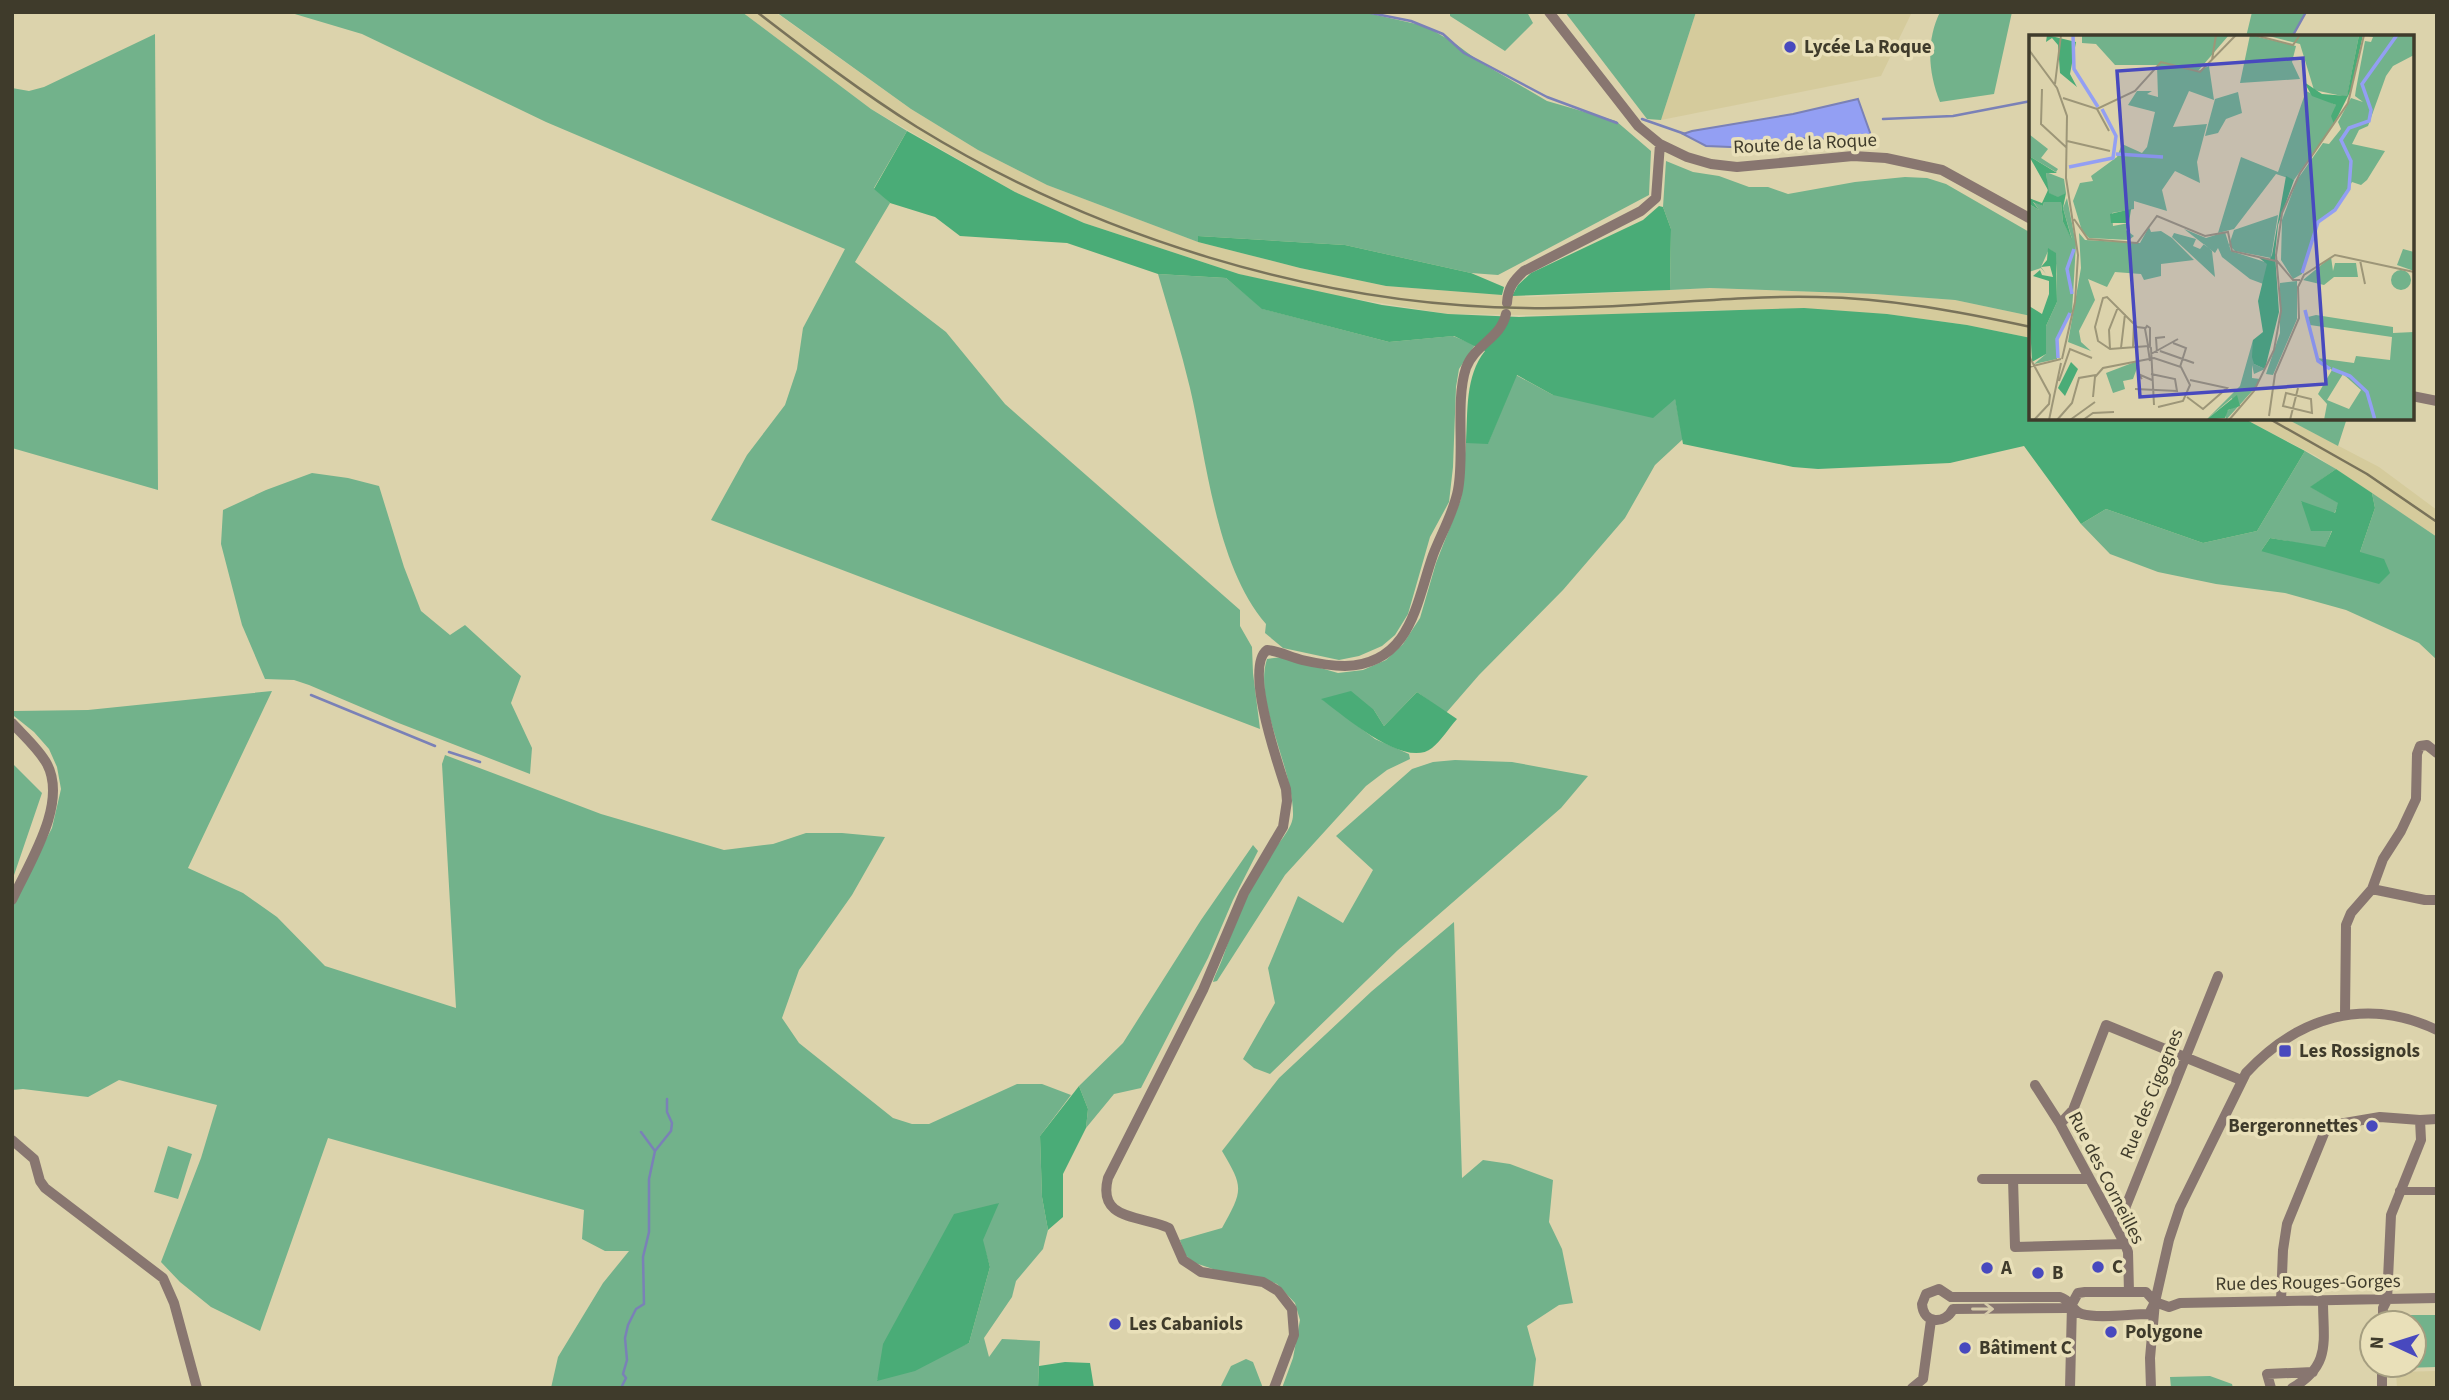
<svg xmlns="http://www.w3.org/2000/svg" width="2449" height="1400" viewBox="0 0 2449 1400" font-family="'Source Sans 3',sans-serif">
  <rect width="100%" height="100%" fill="#dcd3ac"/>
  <path fill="#d5cb9c" d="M742 12H775L911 109 978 150 1047 185 1198 242 1300 268 1386 286 1529 297 1710 288 1875 294 1955 300 2031 316V338L1967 325 1887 314 1712 310 1588 316 1448 314 1313 292 1239 274 1084 223 1015 192 871 109Z
    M1696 12H1912L1881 76 1661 120Z
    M2243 418H2285L2379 467 2437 510V537L2316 456Z
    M2437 1371V1388H2397L2396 1372Z"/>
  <path fill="#72b28b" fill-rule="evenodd" d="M288 12H742L871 109 907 131 874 188 890 203 855 262 946 332 1005 404 1240 610V626L1252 647 1253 673 1260 729 711 520 747 455 785 405 797 369 803 328 845 249 546 122 362 34Z
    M776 12H1363L1425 26 1453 42 1480 62 1547 101 1616 121 1651 151 1649 195 1498 275 1471 273 1345 245 1198 236V242L1047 185 978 150 911 109Z
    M1450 12H1527L1533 23 1505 51 1450 16Z
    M1565 12H1696L1661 120 1647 119Z
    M1940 12H2012L1994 94 1940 102C1928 72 1926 41 1940 12Z
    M2252 12H2306L2292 37H2246Z
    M155 34 158 490 12 448V88L29 91 44 87Z
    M1666 161 1693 172 1719 176 1749 187H1768L1788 194 1855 182 1905 177 1927 178 1946 184 2031 233V316L1955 300 1875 294 1710 288 1670 290 1671 229 1663 207Z
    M1158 274 1226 278 1263 309 1389 342 1453 336 1475 345 1459 369 1456 387 1453 467 1449 502 1430 537 1408 614 1395 635 1382 646 1359 656 1339 660 1283 648 1265 633 1266 624C1216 566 1207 461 1190 388 1181 350 1169 312 1158 274Z
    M1516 375 1553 395 1675 398 1683 439 1655 465 1625 518 1563 590 1479 675 1446 713 1417 692 1384 726 1374 710 1322 699 1375 739 1409 754 1410 759 1387 770 1366 786 1285 875 1217 981 1213 982C1215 974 1220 966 1223 957 1234 926 1246 894 1263 865 1271 850 1293 831 1293 815 1294 769 1253 702 1267 659L1282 657 1338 673 1363 670 1386 660 1403 644 1420 618 1436 563 1461 499 1466 443H1488Z
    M2285 418H2347L2338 446Z
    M2305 451 2336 469 2311 487 2339 503 2334 514 2301 502 2332 530 2325 548 2270 538 2261 551 2360 552 2375 508 2372 493 2437 537V660L2419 643 2346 610 2285 593 2216 584 2158 572 2110 554 2081 524 2106 509 2203 543 2257 531Z
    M312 473 348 478 379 486 404 567 421 611 450 635 465 625 521 676 511 703 532 748 530 774 396 722 309 685 294 680 265 679 242 625 221 544 223 510 266 490Z
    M272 691 188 868 243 893 277 917 325 966 456 1008 442 764 445 755 601 814 724 850 773 844 806 833H842L885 837 852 895 799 970 782 1018 799 1043 893 1118 912 1124H929L1017 1084H1042L1071 1095 1040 1136 1042 1197 1048 1230 1043 1249 1016 1281 1012 1297 984 1338 989 1357 1002 1339 1040 1341 1038 1388H551L558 1357 603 1283 629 1251H605L582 1239 584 1210 328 1138 260 1331 211 1307 180 1282 161 1262 201 1158 217 1105 119 1080 88 1097 23 1089 12 1090V905L52 828 61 789 57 767 49 749 34 732 14 716V711L88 710ZM998 1203 982 1240 990 1267 969 1343 877 1380Z
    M1455 760 1512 762 1588 776 1561 808 1398 950 1270 1074 1254 1068 1243 1059 1275 1003 1268 968 1298 896 1343 923 1373 870 1336 836 1412 769 1433 762Z
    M12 763 42 793 12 881Z
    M1253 845 1258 851 1233 900 1208 958 1141 1088 1114 1094 1086 1128 1088 1109 1079 1086 1123 1043 1201 920Z
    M1454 922 1462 1178 1483 1160 1510 1164 1553 1180 1549 1222 1562 1249 1573 1303 1559 1305 1527 1326 1536 1359 1533 1388H1282L1293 1358 1300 1320 1295 1303 1277 1284 1262 1278 1231 1275 1195 1263 1185 1255 1180 1240 1222 1228C1243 1190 1244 1188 1222 1151L1279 1078 1372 991Z
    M168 1146 192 1154 178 1199 154 1192Z
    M2403 1315H2437V1367L2403 1368V1365H2414V1323H2403Z
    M1246 1359 1253 1362 1263 1388H1220L1231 1366Z
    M2210 1376 2232 1384 2233 1388H2171L2170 1377Z"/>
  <path fill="#4aac77" d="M907 131 1015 192 1084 223 1239 274 1382 305 1448 314 1519 317 1804 308 1887 314 1967 325 2031 338V418H2243L2305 451 2257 531 2203 543 2106 509 2081 524 2024 446 1950 463 1818 469 1793 467 1683 444 1675 399 1653 418 1553 395 1517 375 1488 444 1466 443C1468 411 1465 376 1485 351L1454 336 1389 342 1262 309 1226 278 1158 274 1067 243 960 236 935 217 890 203 874 189Z
    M1659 206 1663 207 1671 229 1670 290 1512 296 1518 285 1531 273 1643 220Z
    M1198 236 1345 245 1471 273 1504 287 1502 295 1386 286 1300 268 1198 242Z
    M2336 469 2372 493 2375 508 2360 552 2384 559 2390 573 2379 584 2261 551 2270 538 2325 547 2332 531H2311L2301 501 2335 513 2338 503 2310 487Z
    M1351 691 1374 710 1384 726 1417 692 1457 719C1449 728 1441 741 1432 748 1405 770 1343 715 1321 699Z
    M1079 1086 1088 1109 1086 1128 1063 1174V1217L1048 1230 1042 1197 1040 1136Z
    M999 1203 983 1240 990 1267 969 1343 915 1371 877 1381 883 1344 954 1214Z
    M1065 1362 1090 1363 1094 1388H1038L1039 1366Z"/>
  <path fill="#939ff3" stroke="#7a81b7" stroke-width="2" d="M1858 99 1873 141 1806 138 1755 148 1706 146 1683 134 1692 131 1793 114Z"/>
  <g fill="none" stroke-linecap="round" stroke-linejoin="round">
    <path stroke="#7a81b7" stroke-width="2.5" d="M1366 12 1411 21 1443 34 1464 53 1547 97 1617 123
      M2292 37 2306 12
      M1642 119 1685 134
      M1883 119 1953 116 2031 101
      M311 695 435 746
      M449 752 480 762
      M641 1132 655 1151
      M621 1388 626 1378 623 1374 627 1360 625 1338 628 1325 636 1309 644 1304 643 1257 649 1232V1179L655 1151 671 1131 672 1123 667 1112V1099"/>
    <path stroke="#887670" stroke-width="8" d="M2399 1191H2437"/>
    <path stroke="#887670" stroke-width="10" d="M1549 12 1638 126 1660 144 1687 157 1711 164 1737 167 1853 156 1886 158 1942 170 2031 219
      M1507 303C1508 288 1513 281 1524 271L1641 211 1656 198 1660 144
      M2412 396 2437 401
      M12 723C23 735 39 749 47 764 68 804 29 863 12 900
      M2372 889 2425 900H2437
      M2345 1014 2346 925 2351 913 2372 889 2383 859 2401 831 2416 799 2417 754 2420 746 2427 745 2437 753
      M2035 1085 2060 1124 2125 1244 2128 1252 2129 1292
      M2420 1120 2437 1119
      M2060 1124 2073 1110 2106 1025 2241 1080
      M12 1140 34 1159 40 1181 45 1188 163 1278 174 1303 197 1388
      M1982 1179H2089
      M2013 1179 2015 1247 2125 1244
      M2112 1220 2124 1211 2218 976
      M2281 1301 2283 1250 2287 1224 2327 1126 2380 1117 2420 1120 2421 1140 2391 1215 2387 1300 2383 1308V1323
      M2155 1302 2149 1314C2130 1314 2098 1319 2082 1314 2072 1311 2071 1300 2060 1297H1951L1939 1289 1926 1294 1922 1304C1923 1324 1945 1325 1953 1309L2066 1308 2072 1304 2078 1293 2085 1292H2146L2155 1302 2169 1307 2180 1303 2437 1298
      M1274 1388 1294 1335 1292 1309 1278 1291 1263 1282 1201 1272 1183 1260 1169 1228C1140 1215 1097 1221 1108 1178L1203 990 1244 893 1283 827 1287 801 1286 789C1278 764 1244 667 1267 650 1279 651 1290 657 1302 660 1315 663 1332 666 1345 666 1411 664 1416 603 1433 555 1441 534 1454 512 1458 490 1465 454 1455 401 1466 368 1474 345 1501 338 1506 314
      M1912 1388 1923 1379 1931 1320
      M2070 1388 2072 1304
      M2151 1388 2150 1358 2155 1302 2169 1240 2180 1207 2246 1073C2298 1017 2365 996 2437 1030
      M2271 1388 2267 1374 2313 1372
      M2292 1388C2332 1365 2323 1341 2323 1301
      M2382 1388V1365"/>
    <path stroke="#79735a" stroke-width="2.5" d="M757 12C809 52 861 92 917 127 1094 236 1317 306 1526 308 1623 310 1720 295 1817 297 1889 298 1961 312 2031 327
      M2268 418 2367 474 2437 522"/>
  </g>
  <defs><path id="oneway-shaft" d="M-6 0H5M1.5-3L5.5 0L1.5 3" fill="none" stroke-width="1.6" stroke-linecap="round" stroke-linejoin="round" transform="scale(1.75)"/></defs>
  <use stroke="#d6cbaa" href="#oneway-shaft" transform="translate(1983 1309)"/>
  <g fill="#4849be" stroke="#e9e0b9" stroke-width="2.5">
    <circle cx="1790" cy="47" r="7"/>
    <rect x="2278" y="1044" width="14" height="14" rx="3.5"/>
    <circle cx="2372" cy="1126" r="7"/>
    <circle cx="2098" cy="1267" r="7"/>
    <circle cx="1987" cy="1268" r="7"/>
    <circle cx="2038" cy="1273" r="7"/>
    <circle cx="1115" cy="1324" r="7"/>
    <circle cx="2111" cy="1332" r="7"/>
    <circle cx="1965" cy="1348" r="7"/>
  </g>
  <g text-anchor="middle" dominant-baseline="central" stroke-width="7" stroke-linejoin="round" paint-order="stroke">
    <g font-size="19" font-weight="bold" fill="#3f3b2b" stroke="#e9e0b9" text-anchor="start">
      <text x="1804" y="47">Lycée La Roque</text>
      <text x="2299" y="1051">Les Rossignols</text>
      <text x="2358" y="1126" text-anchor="end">Bergeronnettes</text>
      <text x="2112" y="1267">C</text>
      <text x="2001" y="1268">A</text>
      <text x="2052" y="1273">B</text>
      <text x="1129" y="1324">Les Cabaniols</text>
      <text x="2125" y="1332">Polygone</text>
      <text x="1979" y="1348">Bâtiment C</text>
    </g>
    <g font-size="19" fill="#3f3b2b" stroke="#e9e0b9">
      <text transform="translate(1805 144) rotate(-3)">Route de la Roque</text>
      <text transform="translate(2152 1094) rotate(-68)">Rue des Cigognes</text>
      <text transform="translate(2106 1178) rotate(63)">Rue des Corneilles</text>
      <text transform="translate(2308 1283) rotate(-1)">Rue des Rouges-Gorges</text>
    </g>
  </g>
  <g transform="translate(2029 35)">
    <rect width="385" height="385" fill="#dcd3ac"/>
    <path d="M53 0H200L169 36 180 31 185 65 160 56 144 92 178 89 168 127 171 148 146 136 133 155 138 176 105 166V174L83 178 84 191 100 188 97 195 105 201 100 205 60 203 53 196 44 166 51 148 64 146 62 141 88 122 93 109 113 118 118 112 126 77 99 70 108 56H123L118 59 129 62 128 30H86L67 9 53 8ZM221 0 267 11 263 27 271 44 211 48ZM236 0H330L318 62 285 55 271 9ZM335 0H385V20L364 31 357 41 339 91 330 95 323 109 356 116 338 145 332 150 323 147 309 171 290 186 273 239 264 244 252 225 253 185 268 145 294 108 300 109 312 94 309 87 322 63 334 67 326 61 327 54 336 6 342 7 344 2ZM277 56 307 70 305 89 265 145 247 139 205 194 189 198 212 122 249 137ZM209 57 213 78 197 84 189 98 176 101 186 64ZM1 100 19 114 12 123 29 134 27 137 0 121ZM17 137 35 144 37 158 30 163 19 158ZM38 163 47 209 43 277 28 304V324L5 329 17 319V291L28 267V239L26 218 20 214 12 232 17 239 12 233 0 237V169L10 175 4 166 14 171 15 167H32L34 187 43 204 34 173ZM249 180 242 223 206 216 200 210 205 195ZM120 192 122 197 132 196 143 203 165 225 132 229V241L115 245 112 239 86 237 78 252 59 244 66 265 50 296 52 307 62 316 39 307 52 233 50 198 56 205 111 208ZM155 194 177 203 196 197 202 216 239 228 237 250 221 244 193 222 189 213 186 218ZM145 198 167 204 164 211 171 214 175 209 183 216 186 242 143 202ZM374 214 385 217V236L368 230ZM302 222 304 236 306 228H327L329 242H305L295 250 274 245ZM362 245a10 10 0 1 1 20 0a10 10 0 1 1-20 0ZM268 246V284L244 340 237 339 251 298V248ZM287 280 364 292V298L385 297V384L295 385 298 369 289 359 303 335 288 323 325 328 327 321 361 325 363 302 281 290 279 282ZM314 339 332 355 320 374 298 365ZM224 305 225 329 236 334 225 339 223 330V343L231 344 225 354 197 385 196 377 205 372 203 363 177 385 211 351ZM111 325 104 344 94 346 96 354 84 358 77 338Z" fill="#72b28b" fill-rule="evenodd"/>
    <path d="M18 0 47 7 41 39 48 52 31 38 29 10 23 3 17 7ZM330 0H334L322 55 305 89 302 81 307 70 283 61 275 47 293 59 318 61ZM0 121 28 138H17L20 158 29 162 37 158 34 173 43 205 34 187 32 167H15L14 171 4 167 10 175 0 169V163L13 168 19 155ZM257 141 265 145 249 190 246 219 250 277 236 334 225 329 223 322 224 305 234 297 229 266 238 229 229 222 241 224 243 220ZM102 174 100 188H82L81 179ZM19 213 27 218 28 267 17 291V319L3 327 0 271 13 279 20 259V246L4 241 11 235 13 240 24 242 21 231 12 232 18 225ZM42 327 49 334 36 361 29 353ZM208 360 211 371 199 375 196 383 177 385Z" fill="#4aac77"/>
    <path fill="none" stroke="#939ff3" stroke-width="3.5" d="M44 0 45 34 69 72M87 119 134 122M40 132 84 123 87 101 73 74M273 238 289 187 306 175 320 154 322 126 312 105 320 93 340 86 342 75 333 49 368 0M43 259 38 234 45 214M276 275 289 326 301 334M29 323 28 304 41 278M303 334 321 341 338 357 346 385"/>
    <path fill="none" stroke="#9d9678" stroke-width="2" d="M225 0 264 10 271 0M0 15 28 53 38 81 37 143 49 220 46 267 33 324M183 25 187 0M26 49 32 0M13 54 12 89 38 113M34 63 68 74 106 56 132 27 171 37 207 0M68 74 80 96M38 106 81 116M45 184 59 204 108 208 128 181 176 201 199 197 203 216 247 226M331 225 336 249M248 226 264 245H271M116 293 108 292 78 262 74 263 66 292 69 306 81 314 120 311M144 308 157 313 151 332M104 312 105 288M92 313 96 279M81 314 80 295 89 272M131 316 165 328M128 318 127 303 136 302M122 319 149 304M0 321 21 360 20 369 5 385M121 326 119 313V312L120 311V310H121V293L118 291 116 294 119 310 122 313 125 370M0 332 32 324M113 344 109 339 123 345M30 346 41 314 63 323M106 354 148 356 146 344 122 339M257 358 282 364 283 378 254 371ZM64 362 66 342 74 333 125 323 152 332 161 350 154 366 129 372M158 362 174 374 198 353 161 345M240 381 246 339 270 283 269 252 275 240 306 220 385 237M20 385 32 328M28 385 43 368 50 343 67 340M41 385 66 367M54 385 64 378 85 377M200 385 225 356 245 315 252 276 247 220 253 178 271 138 319 68 335 0M261 385 269 353"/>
    <path fill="#4849be" fill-opacity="0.15" stroke="#4849be" stroke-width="3.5" d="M274 23 297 349 111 362 88 36Z"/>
    <rect width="385" height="385" fill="none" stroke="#3f3b2b" stroke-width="3.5"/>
  </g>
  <rect width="2449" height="1400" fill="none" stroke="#3f3b2b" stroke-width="28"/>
  <g transform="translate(2393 1344) rotate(274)"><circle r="33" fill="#e9e0b9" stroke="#a59e80" stroke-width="2"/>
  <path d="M0-5L12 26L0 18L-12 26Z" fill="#4849be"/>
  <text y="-10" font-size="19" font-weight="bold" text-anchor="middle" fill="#3f3b2b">N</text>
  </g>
</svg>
